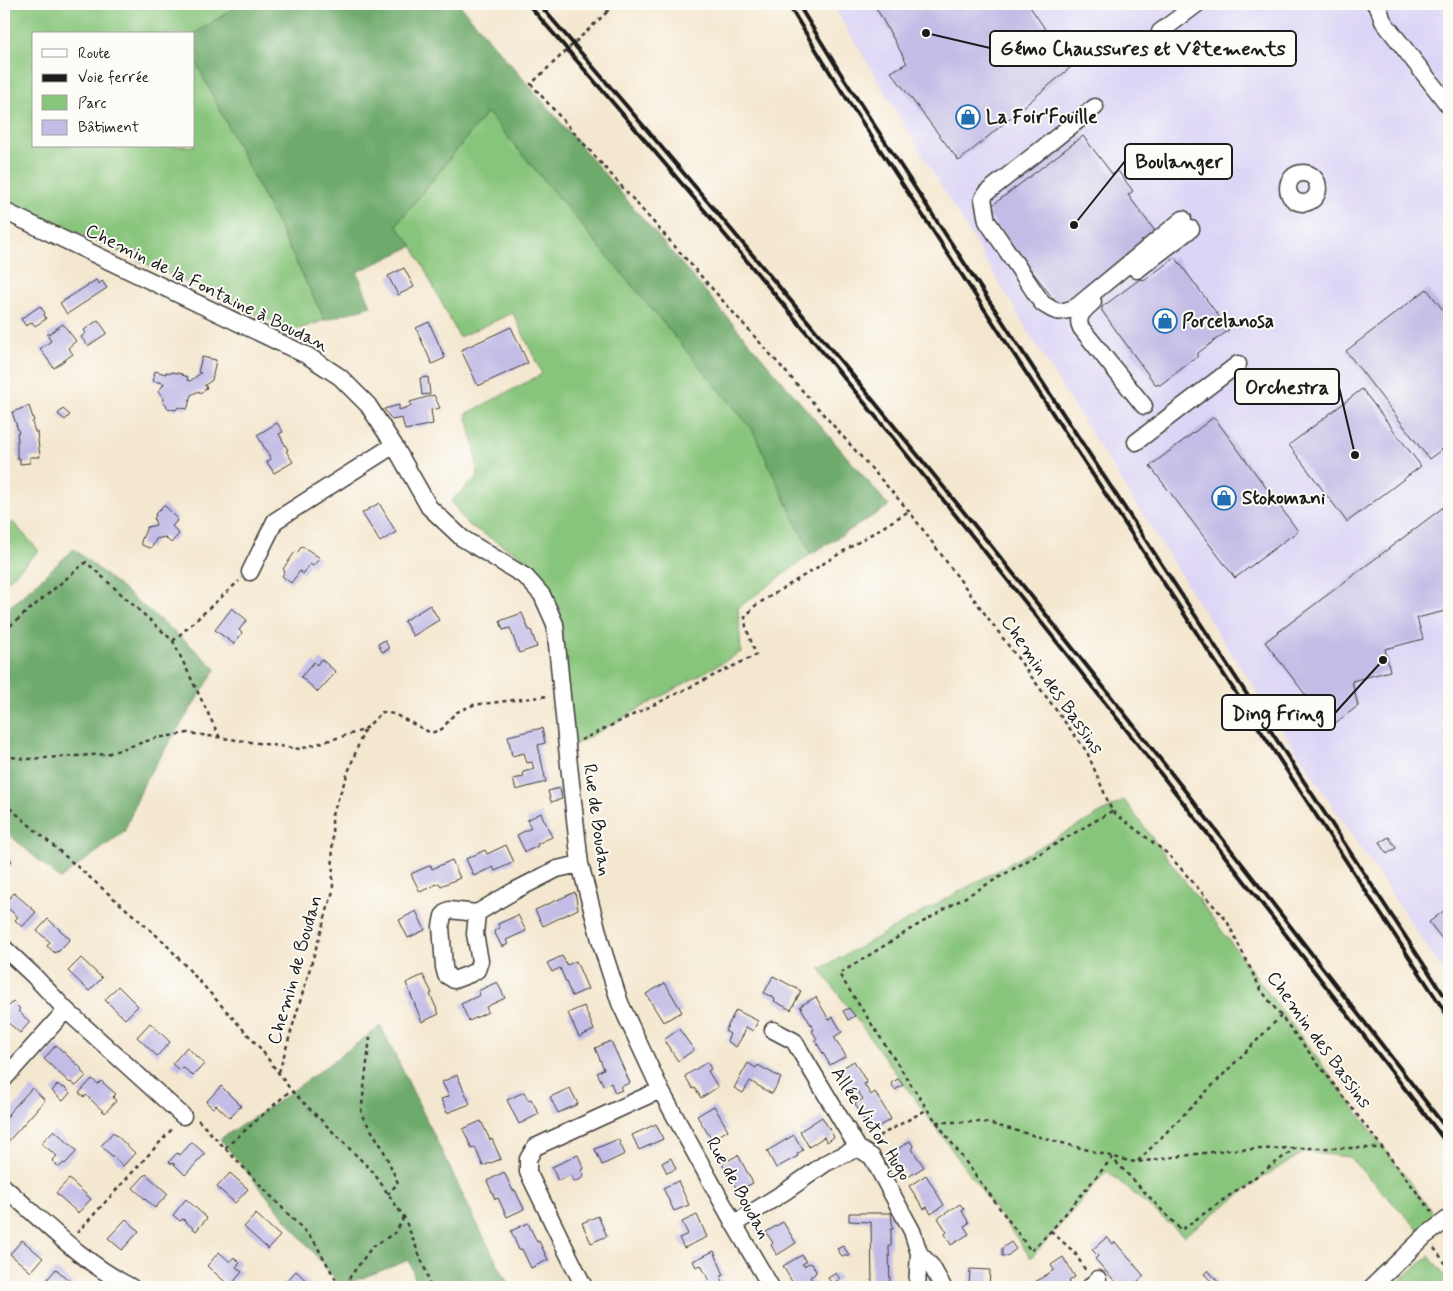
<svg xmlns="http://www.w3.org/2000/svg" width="1453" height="1291" viewBox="0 0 1453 1291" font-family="Mynerve,sans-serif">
  <rect width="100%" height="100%" fill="#fdfcf7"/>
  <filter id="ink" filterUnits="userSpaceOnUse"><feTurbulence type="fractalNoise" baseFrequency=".02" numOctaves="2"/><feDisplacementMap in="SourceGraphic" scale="10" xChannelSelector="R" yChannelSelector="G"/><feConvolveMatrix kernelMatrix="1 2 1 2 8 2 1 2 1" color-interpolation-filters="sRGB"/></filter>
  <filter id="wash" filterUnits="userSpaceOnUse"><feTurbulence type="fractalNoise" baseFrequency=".0096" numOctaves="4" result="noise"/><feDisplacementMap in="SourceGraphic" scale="20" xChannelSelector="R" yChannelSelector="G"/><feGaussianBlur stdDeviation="1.12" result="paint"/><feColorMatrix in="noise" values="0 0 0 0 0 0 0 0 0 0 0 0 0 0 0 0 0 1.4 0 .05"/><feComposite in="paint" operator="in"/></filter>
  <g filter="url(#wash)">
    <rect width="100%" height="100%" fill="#f4e7cf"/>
    <path fill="#ddd5f6" d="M832 4H1449V980L1219 635 1064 391Z"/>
    <path fill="#88c57c" stroke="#52704c" d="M4 4H240L194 34H34V146H194V58L325 320 293 331 4 199Z
      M487 112 752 429 811 554 738 608 741 652 569 748 564 653 560 610 529 561 467 524 451 501 478 476 475 449 466 414 542 374 513 313 459 337 413 247 396 226Z
      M13 522 39 551 4 584V530Z
      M1124 800 1441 1224 1425 1236 1349 1157 1305 1152 1263 1177 1184 1236 1107 1171 1031 1258 820 969Z
      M1429 1256 1449 1280V1287H1392Z"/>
    <path fill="#6eaa6c" stroke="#456344" d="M240 4H459L889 506 811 554 752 429 487 112 396 225 413 246 357 272 371 306 325 320 194 58V34Z
      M74 549 183 639 216 669 145 781 124 832 60 879 4 830V612Z
      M381 1026 481 1232 510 1287H418L409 1260 341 1286 220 1139 276 1103Z"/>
    <g id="blocks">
      <path fill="#c2bce6" d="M874 4H1028L1071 67 959 161 891 72 907 63Z
        M1083 136 1113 175 1118 171 1133 191 1128 195 1158 235 1065 306 1058 305 989 215 990 207Z
        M1175 257 1229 330 1198 353 1197 357 1160 385 1155 384 1102 311V307L1140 279 1145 280Z
        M404 268 414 287 398 295 388 276Z
        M96 280 99 284 102 281 107 288 67 314 60 303Z
        M1427 289 1449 318V444L1429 459 1346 351Z
        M40 306 45 313 44 315 46 319 35 326 32 322 26 326 21 319Z
        M98 320 107 333 88 346 81 337 86 333 84 330Z
        M429 322 445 358 432 364 416 328Z
        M63 324 76 341 68 348 73 354 54 368 40 349 51 341 47 335Z
        M511 327 528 363 478 386 461 350Z
        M202 357 216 360 212 380 205 385 207 388 200 393 199 391 191 395 188 407 187 409 178 407 176 410 167 408 166 404 163 403 164 399 158 391 162 387 164 383 153 381 155 371 166 374V372L172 373V372L182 374V375L188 377 187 380 190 381 201 373 198 372Z
        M428 377 430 394 422 395 420 378Z
        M1362 389 1421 466 1347 522 1289 445Z
        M434 395 440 408 431 410 433 424 405 430 402 418 392 420 384 409 399 405V410L411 406 410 402Z
        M29 406 34 421 32 422 35 432H37L40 457H30V463L20 464V458H17V441H18L17 433H19L12 412Z
        M63 409 70 415 65 420 58 414Z
        M1214 417 1298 531 1235 578 1150 466Z
        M277 423 283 432 279 434 288 450 286 451 293 462 274 473 267 462 271 459 257 435Z
        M379 503 396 532 380 542 362 513Z
        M1449 503V610L1417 618 1423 639 1385 649 1390 671 1352 681 1358 706 1330 727 1265 642Z
        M164 505 177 518 176 522 172 526 179 534 171 543 165 537 156 539 152 547 149 548 142 545 141 541 147 527 156 525 154 518 156 516 155 514Z
        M302 546 320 558 313 566 310 564 303 574 300 571 291 583 282 576 285 571 283 569 295 552 297 553Z
        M430 605 439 620 413 636 404 621Z
        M232 608 247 620 239 630 242 633 234 644 215 630Z
        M522 613 529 630H531L537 647 519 653 510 628 503 630 500 621Z
        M385 640 389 649 382 652 378 644Z
        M321 659 336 672 318 692 301 677 314 662 317 665Z
        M542 728 545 743 538 745 546 782 516 790 513 779 524 777 523 772 534 769 532 762 527 763 524 753 512 756 508 736Z
        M560 788 562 799 551 802 548 791Z
        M541 813 552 837 537 844 538 846 525 852 517 835 531 828 527 820Z
        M1389 837 1396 848 1387 854 1380 842Z
        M506 845 514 862 495 871 493 867 474 876 466 859 485 850 487 854Z
        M4 853 12 861 4 870Z
        M452 860 460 878 441 886 439 883 420 892 411 874 431 865 432 869Z
        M575 892 578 909 543 926 535 910Z
        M14 893 36 912 22 927 15 920 18 917 4 905Z
        M1449 907V948L1429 922Z
        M416 911 425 930 408 938 399 920Z
        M518 915 526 931 506 940 508 944 502 947 494 931 500 928 498 924Z
        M48 919 70 939 58 952 57 951 55 953 47 946 50 942 37 931Z
        M562 956 567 965 576 961 588 989 572 996 560 968 552 972 547 963Z
        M81 958 102 978 89 991 68 971Z
        M423 975 432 993 430 994 439 1014 422 1022 406 983Z
        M773 976 801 991 791 1010 774 1001 775 999 764 993Z
        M497 982 505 998 486 1007 488 1012 469 1021 461 1004 480 995 478 991Z
        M665 983 682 1012 663 1022 646 994Z
        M118 986 138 1006 125 1019 105 1000Z
        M816 997 829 1020 833 1017 842 1032 834 1037 846 1056 830 1065 815 1040 817 1039 812 1031 814 1030 800 1006Z
        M13 1002 20 1009 18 1011 30 1022 20 1033 4 1019V1011Z
        M584 1006 594 1030 579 1037 568 1013Z
        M849 1008 855 1016 848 1020 843 1011Z
        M736 1010 758 1021 753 1031 746 1027 744 1031 745 1032 736 1047 727 1041 730 1034 725 1031Z
        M150 1023 170 1042 157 1056 137 1037Z
        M679 1029 694 1050 678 1061 664 1040Z
        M611 1041 630 1083 620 1087 622 1090 615 1093 611 1083 604 1086 597 1073 604 1069 595 1048Z
        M56 1045 82 1069 81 1071 86 1076 76 1086 71 1082 70 1083 44 1059Z
        M187 1047 204 1064 193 1076 183 1067 179 1070 172 1064Z
        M854 1061 867 1083 864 1084 871 1095 875 1092 891 1119 871 1131 855 1104 863 1099 856 1089 848 1094 844 1087 848 1085 839 1070Z
        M707 1062 711 1069 708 1071 718 1087 701 1098 695 1088 693 1089 685 1076Z
        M748 1063 756 1068 758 1065 781 1078 772 1094 750 1081 743 1093 734 1088Z
        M457 1075 470 1104 447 1113 441 1099 449 1096 442 1082Z
        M92 1079 98 1084 101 1081 116 1094 113 1097 116 1101 105 1113 86 1095 84 1097 79 1093Z
        M898 1079 903 1085 895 1090 891 1083Z
        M58 1084 62 1088 64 1087 70 1093 63 1101 52 1091Z
        M221 1086 241 1106 230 1118 216 1105 213 1108 206 1102Z
        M32 1088 45 1100 4 1146V1120L9 1115 8 1114Z
        M570 1088 578 1104 558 1113 550 1097Z
        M524 1092 528 1100 531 1099 539 1114 519 1124 507 1100Z
        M714 1106 728 1130 712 1140 697 1116Z
        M822 1117 834 1137 827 1142 824 1137 809 1147 800 1131Z
        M481 1121 490 1140 492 1139 501 1159 483 1166 475 1147 472 1149 463 1129Z
        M656 1124 663 1139 639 1150 632 1135Z
        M54 1130 77 1151 65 1164 64 1163 59 1167 52 1161 57 1156 41 1143Z
        M113 1132 135 1153 123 1166 101 1146Z
        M794 1135 803 1150 797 1154 798 1156 776 1168 767 1151Z
        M618 1139 625 1154 602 1165 595 1149Z
        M910 1141 914 1147 912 1149 924 1167 908 1177 903 1169 900 1171 898 1167 899 1166 895 1159 897 1158 893 1152Z
        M192 1142 205 1154 185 1175 173 1163 172 1164 169 1162 177 1153 180 1155Z
        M578 1155 584 1169 581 1170 584 1175 583 1178 576 1181H574L571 1175 558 1181 552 1167Z
        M738 1155 753 1183 738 1191 722 1164Z
        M671 1158 676 1169 667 1173 662 1163Z
        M504 1172 513 1191 515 1190 524 1209 507 1217 498 1198 495 1199 487 1181Z
        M230 1173 248 1189 235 1203 217 1187Z
        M146 1174 168 1194 155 1208 133 1188Z
        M926 1175 944 1205 931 1214 927 1207 924 1209 909 1186Z
        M69 1179 91 1199 78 1213 56 1193Z
        M678 1181 689 1205 674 1211 663 1188Z
        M186 1199 207 1218 196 1231 183 1219 180 1221 173 1215Z
        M960 1204 964 1209 962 1211 969 1223 964 1226 969 1234 951 1245 945 1234 947 1232 938 1218Z
        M849 1213H891L893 1229H891V1246H889L890 1286H872L871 1222 849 1221Z
        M256 1214 280 1236 268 1249 244 1227Z
        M697 1215 707 1237 684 1248 679 1238 688 1234 682 1222Z
        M598 1216 607 1236 591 1243 582 1223Z
        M126 1219 139 1231 122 1250 108 1238Z
        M783 1222 796 1243 777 1255 771 1245 773 1243 766 1232Z
        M528 1223 537 1242 539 1241 548 1260 531 1268 522 1249 519 1250 511 1231Z
        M1107 1237 1113 1244 1115 1242 1144 1276 1131 1287H1120L1095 1259 1098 1256 1092 1250Z
        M22 1240 43 1258 31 1272 10 1254Z
        M1011 1242 1016 1249 1007 1256H1002V1248Z
        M843 1246 850 1256H842L837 1249Z
        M714 1251 724 1275 720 1277 723 1283 713 1287H701L700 1285 709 1281 701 1265 696 1267 693 1261Z
        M219 1252 230 1262 234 1257 240 1263 236 1267 242 1272 230 1286 207 1266Z
        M802 1255 806 1262 802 1264 804 1266 809 1263 812 1264 816 1271 815 1274 810 1277 815 1285 812 1287H795L783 1266Z
        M1063 1257 1075 1277 1069 1281 1070 1283 1064 1287H1030L1029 1286 1054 1270 1051 1265Z
        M56 1269 74 1285 72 1287H41Z
        M970 1269 990 1270 989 1287H969Z
        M1208 1270 1218 1282 1215 1285 1204 1274Z
        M296 1271 313 1287H281Z
        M836 1273 840 1279 832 1284 828 1278Z"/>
    </g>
  </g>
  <g filter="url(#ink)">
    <use href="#blocks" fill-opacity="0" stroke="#3c3a37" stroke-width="1"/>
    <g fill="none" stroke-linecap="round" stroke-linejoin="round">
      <g stroke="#3c3a37" stroke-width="19">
        <path id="minor" d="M1375 4 1379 9 1383 21 1449 106
          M1160 32 1197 4
          M1095 107 986 193 983 199 987 221 1042 303C1056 313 1059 314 1076 307L1183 219
          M1288 188a15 15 0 1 1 30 0a15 15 0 1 1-30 0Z
          M4 211 308 356 340 377 368 405 394 445 429 507 462 538 526 577 542 595 555 624 567 747 580 864 602 947 620 1003 661 1091 734 1224 771 1287
          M1137 270 1191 229
          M1093 302C1085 309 1075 317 1081 328L1144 406
          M1136 442 1238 364
          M250 572 275 521 394 445
          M477 913 475 934 480 961 477 970 470 974 454 980 446 975 444 967 441 926 443 916 449 910 477 913 514 891 557 869 580 864
          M4 948 33 975 66 1010 4 1079
          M66 1010 183 1116
          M773 1030 794 1041 858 1148 872 1157 912 1231 919 1253 932 1267 943 1287
          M4 1187C44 1222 83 1263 131 1287
          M734 1224 786 1191 826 1163 858 1148
          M584 1287 528 1172V1159L535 1147 649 1095 661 1091
          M917 1287 919 1253
          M1090 1287 1098 1279
          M1372 1287 1425 1236 1449 1218"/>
      </g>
      <path stroke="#3c3a37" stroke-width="2.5" stroke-dasharray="4 4" stroke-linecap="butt" d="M603 4 606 13 531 84 909 511 1087 752 1112 811 1168 854 1227 921 1261 990 1432 1212
        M606 13 613 4
        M4 631 86 562 173 641 220 738
        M173 641 239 581
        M581 740 756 655 746 627 745 617 756 605 909 511
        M4 756 26 759 107 754 156 738 188 733 300 749 364 730 382 712 394 714 431 733 442 729 455 713 473 705 548 696
        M4 803 163 941 260 1048 291 1090 373 1172 404 1217 427 1274 430 1287
        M1112 811 911 929 839 974 927 1109 1031 1251 1051 1231 1112 1158 1181 1230 1296 1148H1382
        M370 1037 361 1114 382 1147 398 1183 388 1194
        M279 1072 333 891 332 815 364 730
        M198 1120 314 1241 340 1287
        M936 1122H984L1129 1161 1137 1162 1227 1150 1294 1148
        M872 1140 926 1110
        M225 1148 291 1090
        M1138 1161 1281 1016
        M1051 1231 1075 1253 1086 1271
        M77 1233 173 1128
        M1434 1248 1449 1268
        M348 1287 350 1277 372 1247 396 1232 404 1217"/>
      <use href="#minor" stroke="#fff" stroke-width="16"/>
      <path stroke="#1c1c1c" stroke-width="4" d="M528 4C668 166 806 329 940 496 1113 710 1281 928 1449 1146
        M539 4C677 164 813 325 946 490 1117 701 1283 916 1449 1132
        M788 4 834 79 918 208 1449 1018
        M798 4 841 74 925 203 1449 1003"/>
    </g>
  </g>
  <defs>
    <g id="shop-ring" transform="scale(1.25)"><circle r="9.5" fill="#fdfcf7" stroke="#1f6fb2" stroke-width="1.5"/><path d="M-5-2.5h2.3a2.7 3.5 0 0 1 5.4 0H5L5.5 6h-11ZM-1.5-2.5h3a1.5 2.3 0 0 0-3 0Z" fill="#1f6fb2"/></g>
  </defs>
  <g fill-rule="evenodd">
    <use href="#shop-ring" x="968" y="117"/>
    <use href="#shop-ring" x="1165" y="321"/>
    <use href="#shop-ring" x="1224" y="498"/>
  </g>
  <g text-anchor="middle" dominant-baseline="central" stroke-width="4" stroke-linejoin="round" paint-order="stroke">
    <g font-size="19" font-weight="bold" fill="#1c1c1c" stroke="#fdfcf7" text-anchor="start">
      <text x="986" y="117">La Foir'Fouille</text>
      <text x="1182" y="321">Porcelanosa</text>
      <text x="1242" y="498">Stokomani</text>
    </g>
    <g font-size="19" fill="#1c1c1c" stroke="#fdfcf7">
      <text transform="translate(207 288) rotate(26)">Chemin de la Fontaine à Boudan</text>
      <text transform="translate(1052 685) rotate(55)">Chemin des Bassins</text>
      <text transform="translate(597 820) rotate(82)">Rue de Boudan</text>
      <text transform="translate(295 970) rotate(-74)">Chemin de Boudan</text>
      <text transform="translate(1319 1040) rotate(54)">Chemin des Bassins</text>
      <text transform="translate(871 1124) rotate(57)">Allée Victor Hugo</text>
      <text transform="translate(738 1188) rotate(61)">Rue de Boudan</text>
    </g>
  </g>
  <path fill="none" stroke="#1c1c1c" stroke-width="2" d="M926 33L990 48M1074 225L1125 161M1355 455L1339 387M1383 660L1335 713"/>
  <g fill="#1c1c1c" stroke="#fdfcf7" stroke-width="2">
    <circle cx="926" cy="33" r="5"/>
    <circle cx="1074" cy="225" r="5"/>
    <circle cx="1355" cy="455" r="5"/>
    <circle cx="1383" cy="660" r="5"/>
  </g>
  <g fill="#fdfcf7" stroke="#1c1c1c" stroke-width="2">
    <rect x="990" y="31" width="306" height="35" rx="5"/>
    <rect x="1125" y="144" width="107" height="35" rx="5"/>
    <rect x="1235" y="369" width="104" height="35" rx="5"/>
    <rect x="1222" y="695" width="113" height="35" rx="5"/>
  </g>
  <g font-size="20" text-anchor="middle" font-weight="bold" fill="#1c1c1c">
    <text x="1143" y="55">Gémo Chaussures et Vêtements</text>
    <text x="1179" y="168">Boulanger</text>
    <text x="1287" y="394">Orchestra</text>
    <text x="1278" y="720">Ding Fring</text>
  </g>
  <rect width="1453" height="1291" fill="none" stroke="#fdfcf7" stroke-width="20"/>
  <rect x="32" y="32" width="162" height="115" fill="#fdfcf7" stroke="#a3a29f"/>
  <rect x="42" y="49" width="25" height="8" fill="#ffffff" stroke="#a3a29f"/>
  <text x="78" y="58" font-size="15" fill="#1c1c1c">Route</text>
  <rect x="42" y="74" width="25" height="8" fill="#1c1c1c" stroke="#a3a29f"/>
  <text x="78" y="82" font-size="15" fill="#1c1c1c">Voie ferrée</text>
  <rect x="42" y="95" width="25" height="15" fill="#88c57c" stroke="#a3a29f"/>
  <text x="78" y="108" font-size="15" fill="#1c1c1c">Parc</text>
  <rect x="42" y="120" width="25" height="15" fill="#c2bce6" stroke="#a3a29f"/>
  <text x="78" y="132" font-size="15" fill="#1c1c1c">Bâtiment</text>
</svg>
